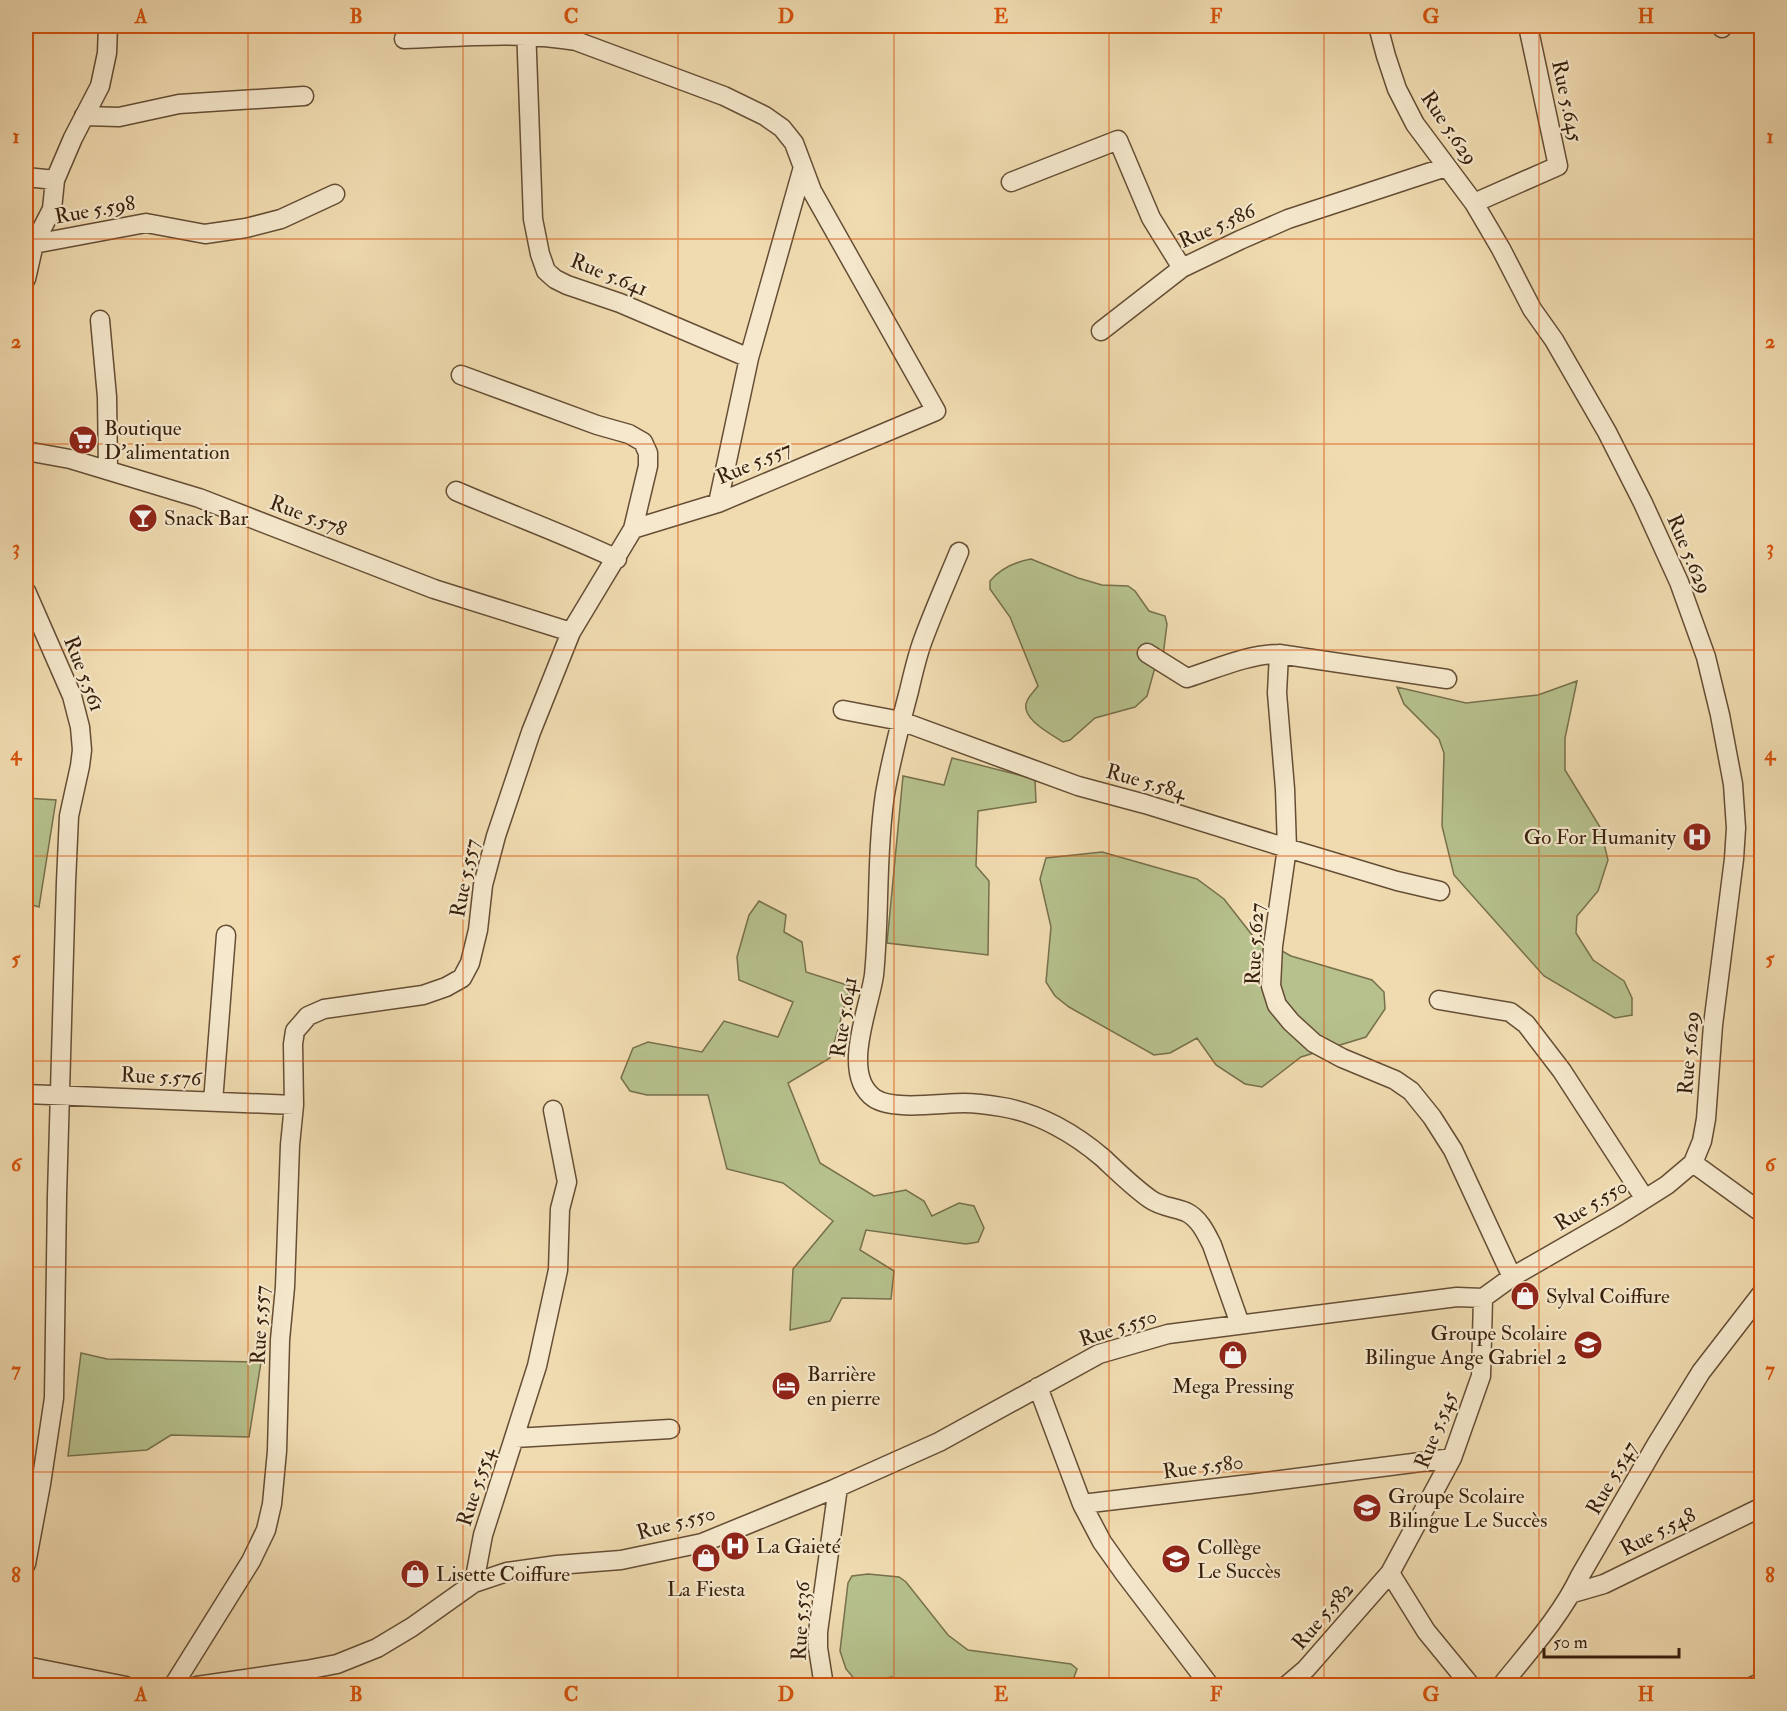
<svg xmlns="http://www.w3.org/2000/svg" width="1787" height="1711" viewBox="0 0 1787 1711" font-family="'IM FELL Double Pica',serif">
  <rect width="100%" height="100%" fill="#f0dbb0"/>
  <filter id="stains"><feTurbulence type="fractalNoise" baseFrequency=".00333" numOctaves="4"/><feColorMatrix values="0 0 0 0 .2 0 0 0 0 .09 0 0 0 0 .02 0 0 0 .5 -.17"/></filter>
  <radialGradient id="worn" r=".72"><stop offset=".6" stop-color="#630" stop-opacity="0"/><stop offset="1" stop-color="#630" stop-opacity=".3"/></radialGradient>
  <path fill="#b6c18d" stroke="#76704c" stroke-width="1.5" d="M1031 559 1078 578 1102 585 1128 586 1135 591 1149 611 1165 616 1167 624 1163 656 1154 671 1147 696 1135 707 1095 718 1070 740 1063 742C1051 734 1019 718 1027 701 1029 696 1035 690 1038 686L1010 617 990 589V581C1001 568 1015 562 1031 559Z
    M1577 681 1565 738V770L1600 827 1608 860 1598 891 1577 916 1576 933 1593 960 1624 981 1632 998V1015L1615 1018 1544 976 1454 875 1442 826 1444 753 1439 739 1404 704 1397 687 1466 703 1538 695Z
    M952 758 1035 779 1036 802 978 811 976 866 989 881 988 955 887 943 903 776 944 785Z
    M26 798 56 800 39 907 26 903Z
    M1102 852 1197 879 1224 899 1256 940 1273 946 1291 956 1372 980 1384 992 1385 1009 1366 1037 1301 1057 1262 1087 1245 1084 1216 1065 1197 1038 1170 1053 1154 1055 1069 1007 1055 996 1046 982 1051 927 1040 879 1046 858Z
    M759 901 786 915 784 932 802 942 806 972 850 986 830 1058 788 1083 820 1163 874 1196 906 1190 924 1201 932 1216 959 1203 974 1206 984 1228 978 1242 966 1244 866 1230 860 1250 894 1271 891 1299 842 1298 830 1321 790 1330 793 1269 833 1221 783 1183 727 1169 708 1095H647L630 1091 621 1078 633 1048 648 1042 702 1052 724 1021 778 1037 793 1002 739 980 737 957 749 915Z
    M81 1353 107 1359 261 1362 249 1437 171 1435 147 1450 68 1456Z
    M868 1574 899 1577 906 1582 948 1635 968 1650 1071 1664 1077 1669 1074 1677 1066 1686 903 1685 892 1677 857 1682 846 1669 840 1651 848 1583 852 1576Z"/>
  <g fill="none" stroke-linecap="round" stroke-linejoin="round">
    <g stroke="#654e35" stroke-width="21">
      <path id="street" d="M526 26 533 219 540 254 546 271 555 279 567 285 620 303 749 358 718 503
        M1378 26 1386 56 1397 89 1415 124 1474 203 1501 249 1532 309 1554 340 1607 432 1643 503 1679 582 1706 657 1720 715 1733 784 1736 828 1734 859 1713 1025 1706 1119 1702 1141 1693 1163
        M1721 26 1722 28
        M84 116 119 117 179 104 304 96
        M26 177 55 180
        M1011 182 1118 140 1151 218 1182 268 1240 240 1288 219 1446 167
        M1474 203 1558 166 1528 26
        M34 244 146 223 205 234 246 228 281 219 335 194
        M26 279 34 244 52 209 55 180 73 138 100 86 107 53 108 26
        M100 320 107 397 108 470
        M1101 331 1182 268
        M749 358 803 167
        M461 375 597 425 629 434 643 442 648 453V466L633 529
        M26 451 70 459 199 498 434 589 571 632
        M456 491C509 514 564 534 617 559
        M959 552C947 581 934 610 923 640 917 656 913 674 909 691 900 725 891 759 885 794 876 854 880 915 874 975 870 1006 840 1074 874 1098 893 1111 941 1103 964 1103 976 1103 990 1105 1002 1107 1039 1113 1075 1134 1103 1158 1118 1172 1133 1187 1150 1199 1161 1207 1174 1207 1186 1212 1199 1218 1206 1233 1212 1245L1240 1324
        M26 591 72 696 80 727 82 750 80 766 69 816 66 882 57 1196 54 1398 41 1484 26 1564
        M1147 653 1187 678C1216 669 1248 654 1279 654L1277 693 1285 789 1287 848 1273 946 1271 986 1277 1005 1291 1022 1314 1043 1342 1058 1395 1080 1411 1091 1432 1117 1453 1150 1512 1277
        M1279 654 1447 679
        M843 710 901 721 1078 786 1145 804 1287 848 1397 881 1440 891
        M1439 1000 1510 1012 1526 1024 1562 1071 1645 1199
        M26 1094 294 1105
        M213 1102 226 935
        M1038 1387 1082 1504 1250 1484 1452 1458
        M515 1438 670 1429
        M1082 1504 1102 1542 1124 1573 1210 1686
        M474 1583 483 1535 537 1366 558 1270 560 1209 567 1182 553 1110
        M1573 1593 1604 1584 1762 1507
        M26 1666 126 1686
        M173 1686 251 1561 266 1530 272 1504 277 1451 280 1340 285 1287 290 1145 294 1105 293 1044 295 1031 308 1016 324 1009 423 995 446 987 462 978 470 963 478 930 483 885 496 836 531 732 571 632 633 529 718 503 936 411 812 191 794 143 782 128 765 116 724 96 576 41C520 31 461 37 404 39
        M197 1686 306 1670 337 1664 377 1648 412 1627 474 1583 507 1572 557 1565 621 1560 702 1543 834 1489 939 1442 1099 1354 1168 1334 1457 1297 1483 1298 1512 1277 1618 1216 1667 1185 1693 1163 1762 1213
        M824 1686 818 1648V1632L838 1487
        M1286 1686 1306 1669 1390 1573
        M1471 1686 1426 1631 1390 1573 1452 1458 1481 1376 1483 1298
        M1501 1686C1529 1651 1561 1616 1580 1576L1656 1445 1701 1372 1762 1293
        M1753 1686 1762 1682"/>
    </g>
    <use href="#street" stroke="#f5e8cc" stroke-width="18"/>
  </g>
  <path fill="none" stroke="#d6530c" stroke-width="1.5" stroke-opacity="0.55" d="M248 26V1686M463 26V1686M678 26V1686M894 26V1686M1109 26V1686M1324 26V1686M1539 26V1686M26 239H1762M26 444H1762M26 650H1762M26 856H1762M26 1061H1762M26 1267H1762M26 1472H1762"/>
  <defs>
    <g id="supermarket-disc" transform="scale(1.5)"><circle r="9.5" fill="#8f2418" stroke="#f5e8cc"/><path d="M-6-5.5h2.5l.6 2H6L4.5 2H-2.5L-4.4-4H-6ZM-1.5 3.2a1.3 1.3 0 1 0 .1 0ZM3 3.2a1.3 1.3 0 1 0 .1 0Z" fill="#fff"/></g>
    <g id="bar-disc" transform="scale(1.5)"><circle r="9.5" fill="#8f2418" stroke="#f5e8cc"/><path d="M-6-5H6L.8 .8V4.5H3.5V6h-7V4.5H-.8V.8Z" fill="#fff"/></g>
    <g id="hospital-disc" transform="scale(1.5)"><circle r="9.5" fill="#8f2418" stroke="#f5e8cc"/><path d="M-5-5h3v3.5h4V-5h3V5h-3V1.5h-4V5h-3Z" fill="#fff"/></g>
    <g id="shop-disc" transform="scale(1.5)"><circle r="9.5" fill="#8f2418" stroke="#f5e8cc"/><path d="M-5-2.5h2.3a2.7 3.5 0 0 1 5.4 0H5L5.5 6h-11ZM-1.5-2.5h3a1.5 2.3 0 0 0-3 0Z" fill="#fff"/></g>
    <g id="school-disc" transform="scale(1.5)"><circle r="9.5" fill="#8f2418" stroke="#f5e8cc"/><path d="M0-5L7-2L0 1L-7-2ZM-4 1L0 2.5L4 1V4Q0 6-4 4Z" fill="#fff"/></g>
    <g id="hotel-disc" transform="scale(1.5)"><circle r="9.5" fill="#8f2418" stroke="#f5e8cc"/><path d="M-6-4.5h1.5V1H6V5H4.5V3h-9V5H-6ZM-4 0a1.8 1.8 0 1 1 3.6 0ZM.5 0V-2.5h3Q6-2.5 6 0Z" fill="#fff"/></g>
  </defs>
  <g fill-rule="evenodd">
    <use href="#supermarket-disc" x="83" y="440"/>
    <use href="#bar-disc" x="143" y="518"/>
    <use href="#hospital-disc" x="1697" y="837"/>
    <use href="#shop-disc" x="1525" y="1296"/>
    <use href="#school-disc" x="1588" y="1345"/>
    <use href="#shop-disc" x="1233" y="1355"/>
    <use href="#hotel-disc" x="786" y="1386"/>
    <use href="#school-disc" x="1367" y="1508"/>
    <use href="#hospital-disc" x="735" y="1546"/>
    <use href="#shop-disc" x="706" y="1558"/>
    <use href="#school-disc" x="1176" y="1559"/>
    <use href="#shop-disc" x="415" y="1574"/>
  </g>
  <g text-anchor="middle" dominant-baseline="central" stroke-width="4.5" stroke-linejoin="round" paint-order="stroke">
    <g font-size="21" fill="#371f0c" stroke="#f5e8cc">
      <text transform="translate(1567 101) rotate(78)">Rue 5.645</text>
      <text transform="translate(1449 128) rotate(56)">Rue 5.629</text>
      <text transform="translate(95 210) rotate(-10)">Rue 5.598</text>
      <text transform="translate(1217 226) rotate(-24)">Rue 5.586</text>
      <text transform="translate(609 275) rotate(22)">Rue 5.641</text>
      <text transform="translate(754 463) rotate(-23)">Rue 5.557</text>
      <text transform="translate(308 516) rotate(21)">Rue 5.578</text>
      <text transform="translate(1689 554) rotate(67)">Rue 5.629</text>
      <text transform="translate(84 674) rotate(69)">Rue 5.561</text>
      <text transform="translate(1146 782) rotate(16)">Rue 5.584</text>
      <text transform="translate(465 878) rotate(-79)">Rue 5.557</text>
      <text transform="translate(1255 944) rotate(-87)">Rue 5.627</text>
      <text transform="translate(844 1017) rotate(-81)">Rue 5.641</text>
      <text transform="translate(1689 1053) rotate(-85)">Rue 5.629</text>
      <text transform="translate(161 1077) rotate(3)">Rue 5.576</text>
      <text transform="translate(1591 1205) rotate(-31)">Rue 5.550</text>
      <text transform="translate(260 1325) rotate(-87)">Rue 5.557</text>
      <text transform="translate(1118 1328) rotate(-18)">Rue 5.550</text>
      <text transform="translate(1436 1430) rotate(-68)">Rue 5.545</text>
      <text transform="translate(1203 1467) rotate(-7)">Rue 5.580</text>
      <text transform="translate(1612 1478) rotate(-60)">Rue 5.547</text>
      <text transform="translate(476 1487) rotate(-72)">Rue 5.554</text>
      <text transform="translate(676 1523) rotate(-15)">Rue 5.550</text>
      <text transform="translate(1658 1532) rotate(-27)">Rue 5.548</text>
      <text transform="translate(1323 1616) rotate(-49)">Rue 5.582</text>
      <text transform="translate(801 1621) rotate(-87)">Rue 5.536</text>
    </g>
    <g font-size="21" fill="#371f0c" stroke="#f5e8cc" text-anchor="start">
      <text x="104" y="428">Boutique<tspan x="104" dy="24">D'alimentation</tspan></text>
      <text x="164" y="518">Snack Bar</text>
      <text x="1676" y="837" text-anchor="end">Go For Humanity</text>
      <text x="1546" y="1296">Sylval Coiffure</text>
      <text x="1567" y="1333" text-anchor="end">Groupe Scolaire<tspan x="1567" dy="24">Bilingue Ange Gabriel 2</tspan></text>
      <text x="807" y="1374">Barrière<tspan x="807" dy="24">en pierre</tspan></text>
      <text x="1233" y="1386" text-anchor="middle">Mega Pressing</text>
      <text x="1388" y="1496">Groupe Scolaire<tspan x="1388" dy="24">Bilingue Le Succès</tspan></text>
      <text x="756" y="1546">La Gaieté</text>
      <text x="1197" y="1547">Collège<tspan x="1197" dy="24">Le Succès</tspan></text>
      <text x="436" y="1574">Lisette Coiffure</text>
      <text x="706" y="1589" text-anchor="middle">La Fiesta</text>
    </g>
  </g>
  <rect width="1787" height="1711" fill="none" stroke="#f0dbb0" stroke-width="66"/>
  <path d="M1544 1648v9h135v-9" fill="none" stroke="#371f0c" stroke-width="3"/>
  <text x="1553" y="1648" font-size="18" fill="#371f0c" stroke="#f5e8cc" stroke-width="4.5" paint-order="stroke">50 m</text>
  <rect x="33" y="33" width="1721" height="1645" fill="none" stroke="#d6530c" stroke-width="2"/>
  <g font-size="20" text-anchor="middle" font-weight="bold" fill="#d6530c">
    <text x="141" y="23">A</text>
    <text x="356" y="23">B</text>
    <text x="571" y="23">C</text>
    <text x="786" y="23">D</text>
    <text x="1001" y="23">E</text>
    <text x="1216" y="23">F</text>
    <text x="1431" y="23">G</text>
    <text x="1646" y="23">H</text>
    <text x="16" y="143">1</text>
    <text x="1770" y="143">1</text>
    <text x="16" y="348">2</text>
    <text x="1770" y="348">2</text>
    <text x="16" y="554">3</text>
    <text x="1770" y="554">3</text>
    <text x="16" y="760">4</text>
    <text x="1770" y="760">4</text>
    <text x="16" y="965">5</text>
    <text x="1770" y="965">5</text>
    <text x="16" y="1171">6</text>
    <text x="1770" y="1171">6</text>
    <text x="16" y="1376">7</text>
    <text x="1770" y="1376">7</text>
    <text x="16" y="1582">8</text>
    <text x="1770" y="1582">8</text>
    <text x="141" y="1701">A</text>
    <text x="356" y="1701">B</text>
    <text x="571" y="1701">C</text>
    <text x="786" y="1701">D</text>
    <text x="1001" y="1701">E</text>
    <text x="1216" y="1701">F</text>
    <text x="1431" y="1701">G</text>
    <text x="1646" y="1701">H</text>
  </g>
  <rect width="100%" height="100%" filter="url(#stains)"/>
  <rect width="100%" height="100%" fill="url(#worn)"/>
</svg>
